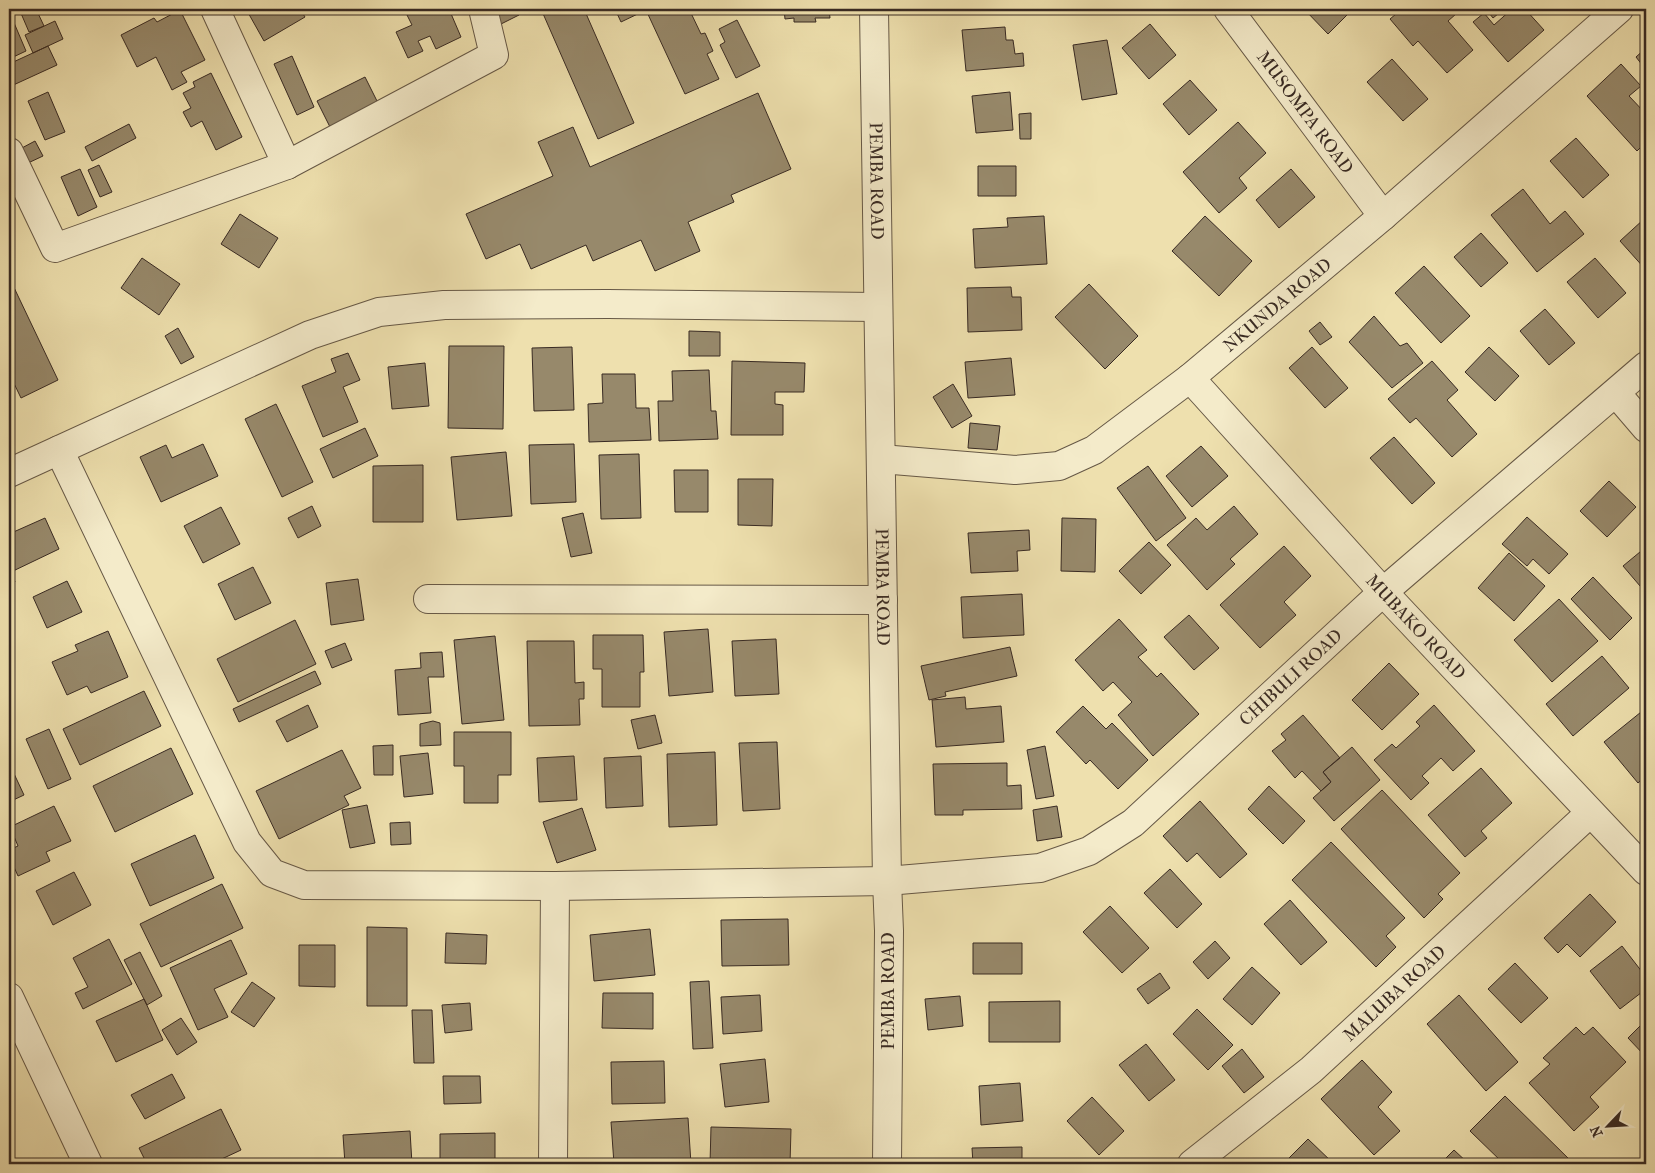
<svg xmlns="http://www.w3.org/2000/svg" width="1655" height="1173" viewBox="0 0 1655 1173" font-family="'IM FELL French Canon',serif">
  <rect width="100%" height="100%" fill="#eee0ae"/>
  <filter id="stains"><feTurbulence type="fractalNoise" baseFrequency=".004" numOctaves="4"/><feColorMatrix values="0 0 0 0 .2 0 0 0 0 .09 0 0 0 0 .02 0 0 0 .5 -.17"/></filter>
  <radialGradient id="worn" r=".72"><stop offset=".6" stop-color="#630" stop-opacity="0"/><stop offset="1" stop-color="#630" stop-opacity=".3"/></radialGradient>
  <path fill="#97896b" stroke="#382a23" d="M25 9H36L44 26 29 32 20 11Z
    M246 9H300L305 17 264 41Z
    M404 9H449L461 37 436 49 430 36 418 41 423 51 408 58 396 32 412 25Z
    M492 9H516L519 15 499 25Z
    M541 9H584L634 123 598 139Z
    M615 9H694L690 11 701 34 705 33 713 51 707 54 719 79 685 94 646 10 621 22Z
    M784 9H829L830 18H815L816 22H794V18L785 19Z
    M1304 9H1349L1351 11 1328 34Z
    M1402 9H1452L1456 14 1448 21 1473 50 1447 73 1418 41 1413 46 1390 19Z
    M1486 9H1504L1493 18Z
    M1512 9H1525L1544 30 1508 62 1473 22 1484 13 1494 25Z
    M180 10 205 60 181 72 187 82 172 90 156 57 137 67 121 35 154 18 157 22Z
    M9 11 26 51 9 59Z
    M737 20 760 66 736 78 720 45 725 42 719 29Z
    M55 21 63 39 33 53 25 35Z
    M1150 24 1176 55 1149 79 1122 48Z
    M1005 27 1006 40H1013L1015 54 1023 53 1024 66 966 71 962 30Z
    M1107 40 1117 94 1082 100 1073 45Z
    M48 46 57 65 9 87V64Z
    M1646 48V70L1636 57Z
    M292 56 314 107 297 115 274 64Z
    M1392 59 1428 99 1403 121 1367 82Z
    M1621 64 1641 86 1629 96 1646 114V142L1637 151 1587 96Z
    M211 73 242 137 216 150 202 121 191 127 183 112 191 108 183 93 195 87 193 82Z
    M365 77 379 105 331 129 317 101Z
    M1190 80 1217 110 1189 135 1163 104Z
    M48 92 65 132 45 140 28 101Z
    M1010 92 1013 130 976 133 972 96Z
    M758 93 791 169 731 195 734 202 688 222 700 251 655 271 641 240 593 261 586 245 531 269 520 244 486 259 466 214 553 176 538 142 573 127 590 167Z
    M1031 113V139H1020L1019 114Z
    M1238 122 1266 153 1239 178 1247 188 1219 213 1183 172Z
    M129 124 136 138 92 161 85 147Z
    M1576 138 1609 175 1583 198 1550 161Z
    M35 141 43 156 28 163 20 149Z
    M99 165 112 192 100 197 88 170Z
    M978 166H1016V196H978Z
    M80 169 97 207 78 216 61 177Z
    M1291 169 1315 197 1279 228 1256 200Z
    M1523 189 1550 224 1565 211 1584 234 1537 272 1491 215Z
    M240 214 278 238 259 268 221 244Z
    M1044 216 1047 264 975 268 973 229 1008 227 1007 218Z
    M1205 216 1252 261 1219 296 1172 251Z
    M1644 219 1646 221V270L1620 241Z
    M1481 233 1508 263 1481 287 1454 257Z
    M142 258 180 284 159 315 121 288Z
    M1595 258 1626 293 1598 318 1567 282Z
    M1424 266 1470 316 1441 343 1395 293Z
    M9 277 58 380 21 398 9 373Z
    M1089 284 1138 336 1105 369 1055 317Z
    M1011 287 1012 297H1021L1022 330 968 332 967 288Z
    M1545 309 1575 343 1549 365 1520 331Z
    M1374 316 1400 346 1407 343 1423 363 1392 388 1349 342Z
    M1320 322 1332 337 1320 345 1309 331Z
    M178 328 194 357 181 364 165 336Z
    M689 331 720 332V356H689Z
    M449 346H504L503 429 448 428Z
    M572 347 574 410 534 411 532 348Z
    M1312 347 1348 388 1325 408 1289 368Z
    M1489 347 1519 376 1495 401 1465 372Z
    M348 353 360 380 343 387 358 422 323 437 302 386 336 372 331 359Z
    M1011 358 1015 395 968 398 965 362Z
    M732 361 805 363 804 392H775V404L783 405V435H731Z
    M1432 361 1458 390 1447 400 1477 434 1452 457 1416 418 1410 423 1388 399Z
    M425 363 429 406 392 409 388 367Z
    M709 370 711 411H716L718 439 659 441 658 401H673L672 371Z
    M602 374H635L636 408H649L651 440 589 442 588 404 603 403Z
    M953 384 972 416 952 428 933 397Z
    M276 404 313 482 282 497 245 419Z
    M970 423 1000 426 997 450 968 448Z
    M365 428 378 456 333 478 320 449Z
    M1394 437 1435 483 1412 504 1370 458Z
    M203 444 218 476 161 502 140 457 166 445 172 458Z
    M574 444 576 502 531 504 529 445Z
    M1201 446 1228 476 1192 507 1166 476Z
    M506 452 512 516 457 520 451 457Z
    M639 454 641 518 601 519 599 455Z
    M423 465V522H373V466Z
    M1148 466 1186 518 1156 541 1117 488Z
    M674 470H708V512H675Z
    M738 479H773L772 526 738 525Z
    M1609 481 1636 507 1607 537 1580 511Z
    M312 506 321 526 298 538 288 518Z
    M1234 506 1258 534 1230 559 1235 564 1207 590 1167 545 1196 518 1207 530Z
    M221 507 240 544 203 563 184 526Z
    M583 513 592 553 571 557 562 518Z
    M1527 517 1568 554 1549 574 1533 559 1527 566 1502 544Z
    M45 518 59 549 11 572 15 582 9 585V534Z
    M1062 518 1096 519 1095 572 1061 571Z
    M1029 530 1030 550 1017 551 1018 571 971 573 968 533Z
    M1149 542 1171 565 1141 594 1119 571Z
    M1284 546 1311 576 1284 602 1296 615 1260 648 1220 605Z
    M1646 547V593L1623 566Z
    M1509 553 1545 586 1514 621 1478 588Z
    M253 567 271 603 235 620 218 584Z
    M1593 577 1632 618 1610 640 1571 599Z
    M358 579 364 620 331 625 326 583Z
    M67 581 82 612 47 628 33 597Z
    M1022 594 1024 635 963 638 961 597Z
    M1559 599 1598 641 1552 682 1514 640Z
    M1189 615 1219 648 1194 670 1164 637Z
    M1119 619 1147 650 1138 657 1157 677 1161 673 1199 714 1153 756 1118 715 1132 702 1113 682 1103 691 1075 660Z
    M295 620 316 664 238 702 217 659Z
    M708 629 713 692 669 696 664 632Z
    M108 631 128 677 91 693 87 686 67 695 52 662 78 651 75 645Z
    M593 635H643L644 672H640V707H602V669H593Z
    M495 636 504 720 462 724 454 640Z
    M776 639 779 694 735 696 732 641Z
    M527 641H574L575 683 584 682V699H579L580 725 529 726Z
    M345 643 352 660 332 668 325 651Z
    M1010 647 1017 676 945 692 946 696 929 700 921 666Z
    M442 652 444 677H428L431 713 398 715 395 670 421 668 420 653Z
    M1602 656 1629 688 1573 736 1546 704Z
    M1389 663 1419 694 1382 730 1352 700Z
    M315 671 321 684 239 722 233 709Z
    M144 691 161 726 80 765 63 729Z
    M965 697 966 709 1001 706 1004 742 936 747 932 700Z
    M308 705 318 727 287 742 276 721Z
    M1434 705 1475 751 1453 771 1441 758 1422 776 1429 783 1411 800 1374 760 1392 744 1396 748 1420 726 1416 722Z
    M1083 706 1106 729 1112 723 1148 760 1118 789 1090 760 1086 764 1056 732Z
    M1646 708V776L1638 783 1604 742Z
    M655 715 662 743 638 749 631 720Z
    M1303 715 1340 758 1323 772 1331 782 1321 791 1302 771 1295 778 1272 751 1286 740 1281 734Z
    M433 721 440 723 441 745 420 746V724Z
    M49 729 71 779 48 789 26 739Z
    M454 732H511V775H498V803H464V766H454Z
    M777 742 780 809 743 811 739 743Z
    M393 745V775H374L373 746Z
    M1045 746 1054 796 1036 799 1027 750Z
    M1352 747 1380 780 1334 821 1313 798 1331 782 1323 772Z
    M171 748 193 794 115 832 93 786Z
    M342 750 361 788 344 796 349 805 279 839 256 791Z
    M715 752 717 825 669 827 667 754Z
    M428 753 433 794 404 797 400 756Z
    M574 756 577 800 539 802 537 758Z
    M641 756 643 806 606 808 604 758Z
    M9 763 24 795 9 802Z
    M1007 763V786L1021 785 1022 809 963 810V815H935L933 764Z
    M1481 768 1512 803 1481 831 1487 838 1465 857 1428 815Z
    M1269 786 1305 821 1283 844 1248 809Z
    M1382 790 1460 873 1438 894 1443 899 1424 918 1341 829Z
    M1200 801 1247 854 1220 878 1197 853 1187 862 1163 836Z
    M367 805 375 843 350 848 342 810Z
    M54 806 71 841 46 852 50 861 18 876 9 856V850L18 846 10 827Z
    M1057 806 1062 837 1037 841 1033 810Z
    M582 808 596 850 557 863 543 822Z
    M410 822 411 844 391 845 390 823Z
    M195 835 214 878 150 906 131 864Z
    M1331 842 1405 918 1386 936 1396 947 1376 967 1292 880Z
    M1170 869 1202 904 1177 928 1144 893Z
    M74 872 91 905 53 925 36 891Z
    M222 884 243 928 161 967 140 924Z
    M1590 894 1616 922 1580 957 1567 944 1558 953 1544 938Z
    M1290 900 1327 942 1301 965 1264 924Z
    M1110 906 1149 948 1122 973 1083 932Z
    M788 919 789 965 722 966 721 920Z
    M367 927 407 928V1006H367Z
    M650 929 655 975 594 981 590 935Z
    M446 933 487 935 486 964 445 963Z
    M109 939 132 984 83 1009 75 993 88 987 73 958Z
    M231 940 247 974 214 989 228 1017 198 1030 170 968Z
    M1215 941 1230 958 1208 979 1193 962Z
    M973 943H1022V974H973Z
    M299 945H335V987L299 986Z
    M1622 946 1646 977V989L1620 1009 1590 971Z
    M140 952 162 996 147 1005 124 960Z
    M1515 963 1548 998 1521 1023 1488 989Z
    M1252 967 1280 993 1252 1025 1223 999Z
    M1160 973 1170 988 1148 1004 1137 989Z
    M709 981 713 1048 693 1049 690 982Z
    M252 982 275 998 254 1027 231 1012Z
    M603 993H653V1029L602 1028Z
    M760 995 762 1031 723 1034 721 997Z
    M1459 995 1518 1062 1486 1091 1427 1024Z
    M960 996 963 1026 928 1030 925 999Z
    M144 999 163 1040 116 1062 96 1021Z
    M1060 1001V1042H989V1002Z
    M470 1003 472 1030 445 1033 442 1005Z
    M1197 1009 1233 1045 1208 1070 1173 1034Z
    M412 1010H432L434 1063H414Z
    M181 1018 197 1042 177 1055 162 1030Z
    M1646 1020V1057L1628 1038Z
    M1576 1027 1584 1035 1593 1027 1626 1062 1590 1097 1599 1107 1574 1131 1529 1083 1550 1064 1543 1058Z
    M1146 1044 1175 1080 1149 1101 1119 1065Z
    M1242 1049 1264 1077 1244 1093 1222 1066Z
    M765 1059 769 1102 725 1107 720 1064Z
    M1362 1060 1392 1092 1378 1107 1400 1131 1374 1155 1321 1099Z
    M664 1061 665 1103 612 1104 611 1062Z
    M172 1074 185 1098 145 1119 131 1095Z
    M443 1076H480L481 1103 444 1104Z
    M1020 1083 1023 1121 981 1125 979 1086Z
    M1505 1096 1572 1162 1570 1164H1504L1470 1131Z
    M1092 1097 1124 1131 1099 1155 1067 1121Z
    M221 1109 241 1150 211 1164H147L139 1148Z
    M688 1118 691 1164H614L611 1122Z
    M711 1127 791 1129 790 1164H710Z
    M410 1131 412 1164H345L343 1135Z
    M495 1133V1164H440V1134Z
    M1308 1139 1334 1164H1287L1285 1162Z
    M1022 1147V1164H973L972 1148Z
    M1454 1150 1469 1164H1440Z"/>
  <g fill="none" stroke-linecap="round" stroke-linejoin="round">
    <g stroke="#665846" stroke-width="30">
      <g id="minor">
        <path d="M215 9 287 165"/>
        <path id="s1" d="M874 9 887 881 889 931 887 1164"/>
        <path id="s2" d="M1228 9 1383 216"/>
        <path d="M9 152 55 248 287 165 494 55 483 9"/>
        <path id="s3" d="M1190 378 1383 592 1646 871"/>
        <path d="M1616 393 1646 428"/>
        <path id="s4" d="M59 450 247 842 272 873 304 885 555 886 887 881 1040 868 1089 851 1133 823 1383 592 1646 366"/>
        <path id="s5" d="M881 459 1015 470 1059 466 1094 450 1190 378 1383 216 1619 9"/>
        <path d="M9 473 310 335 379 312 444 305 608 304 878 307"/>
        <path d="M428 599 883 600"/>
        <path d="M9 997 88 1164"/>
        <path d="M553 1164 555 886"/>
        <path id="s6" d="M1192 1164 1311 1070 1590 813"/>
      </g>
    </g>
    <use href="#minor" stroke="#f4ebca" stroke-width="28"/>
  </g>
  <g text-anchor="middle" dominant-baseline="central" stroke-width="4.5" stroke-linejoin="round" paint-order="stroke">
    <g font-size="18" fill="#382a23" stroke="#f4ebca">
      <text stroke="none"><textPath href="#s2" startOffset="129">MUSOMPA ROAD</textPath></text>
      <text stroke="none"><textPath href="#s1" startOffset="172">PEMBA ROAD</textPath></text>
      <text stroke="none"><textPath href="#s5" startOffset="451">NKUNDA ROAD</textPath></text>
      <text stroke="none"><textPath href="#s1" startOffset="578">PEMBA ROAD</textPath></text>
      <text stroke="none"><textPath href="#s3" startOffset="336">MUBAKO ROAD</textPath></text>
      <text stroke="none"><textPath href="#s4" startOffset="1564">CHIBULI ROAD</textPath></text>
      <text transform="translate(888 991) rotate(-90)">PEMBA ROAD</text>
      <text stroke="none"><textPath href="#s6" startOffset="265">MALUBA ROAD</textPath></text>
    </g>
  </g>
  <rect width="1655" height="1173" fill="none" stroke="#eee0ae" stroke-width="30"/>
  <rect x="10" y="10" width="1635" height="1153" fill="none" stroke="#382a23" stroke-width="2.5"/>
  <rect x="15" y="15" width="1625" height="1143" fill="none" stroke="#382a23"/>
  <g transform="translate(1608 1126) rotate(245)" stroke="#f4ebca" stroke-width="4" paint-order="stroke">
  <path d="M0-4L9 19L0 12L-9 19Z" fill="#382a23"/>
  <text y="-8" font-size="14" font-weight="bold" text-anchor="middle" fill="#382a23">N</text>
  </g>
  <rect width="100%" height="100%" filter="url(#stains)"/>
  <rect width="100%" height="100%" fill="url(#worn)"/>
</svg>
